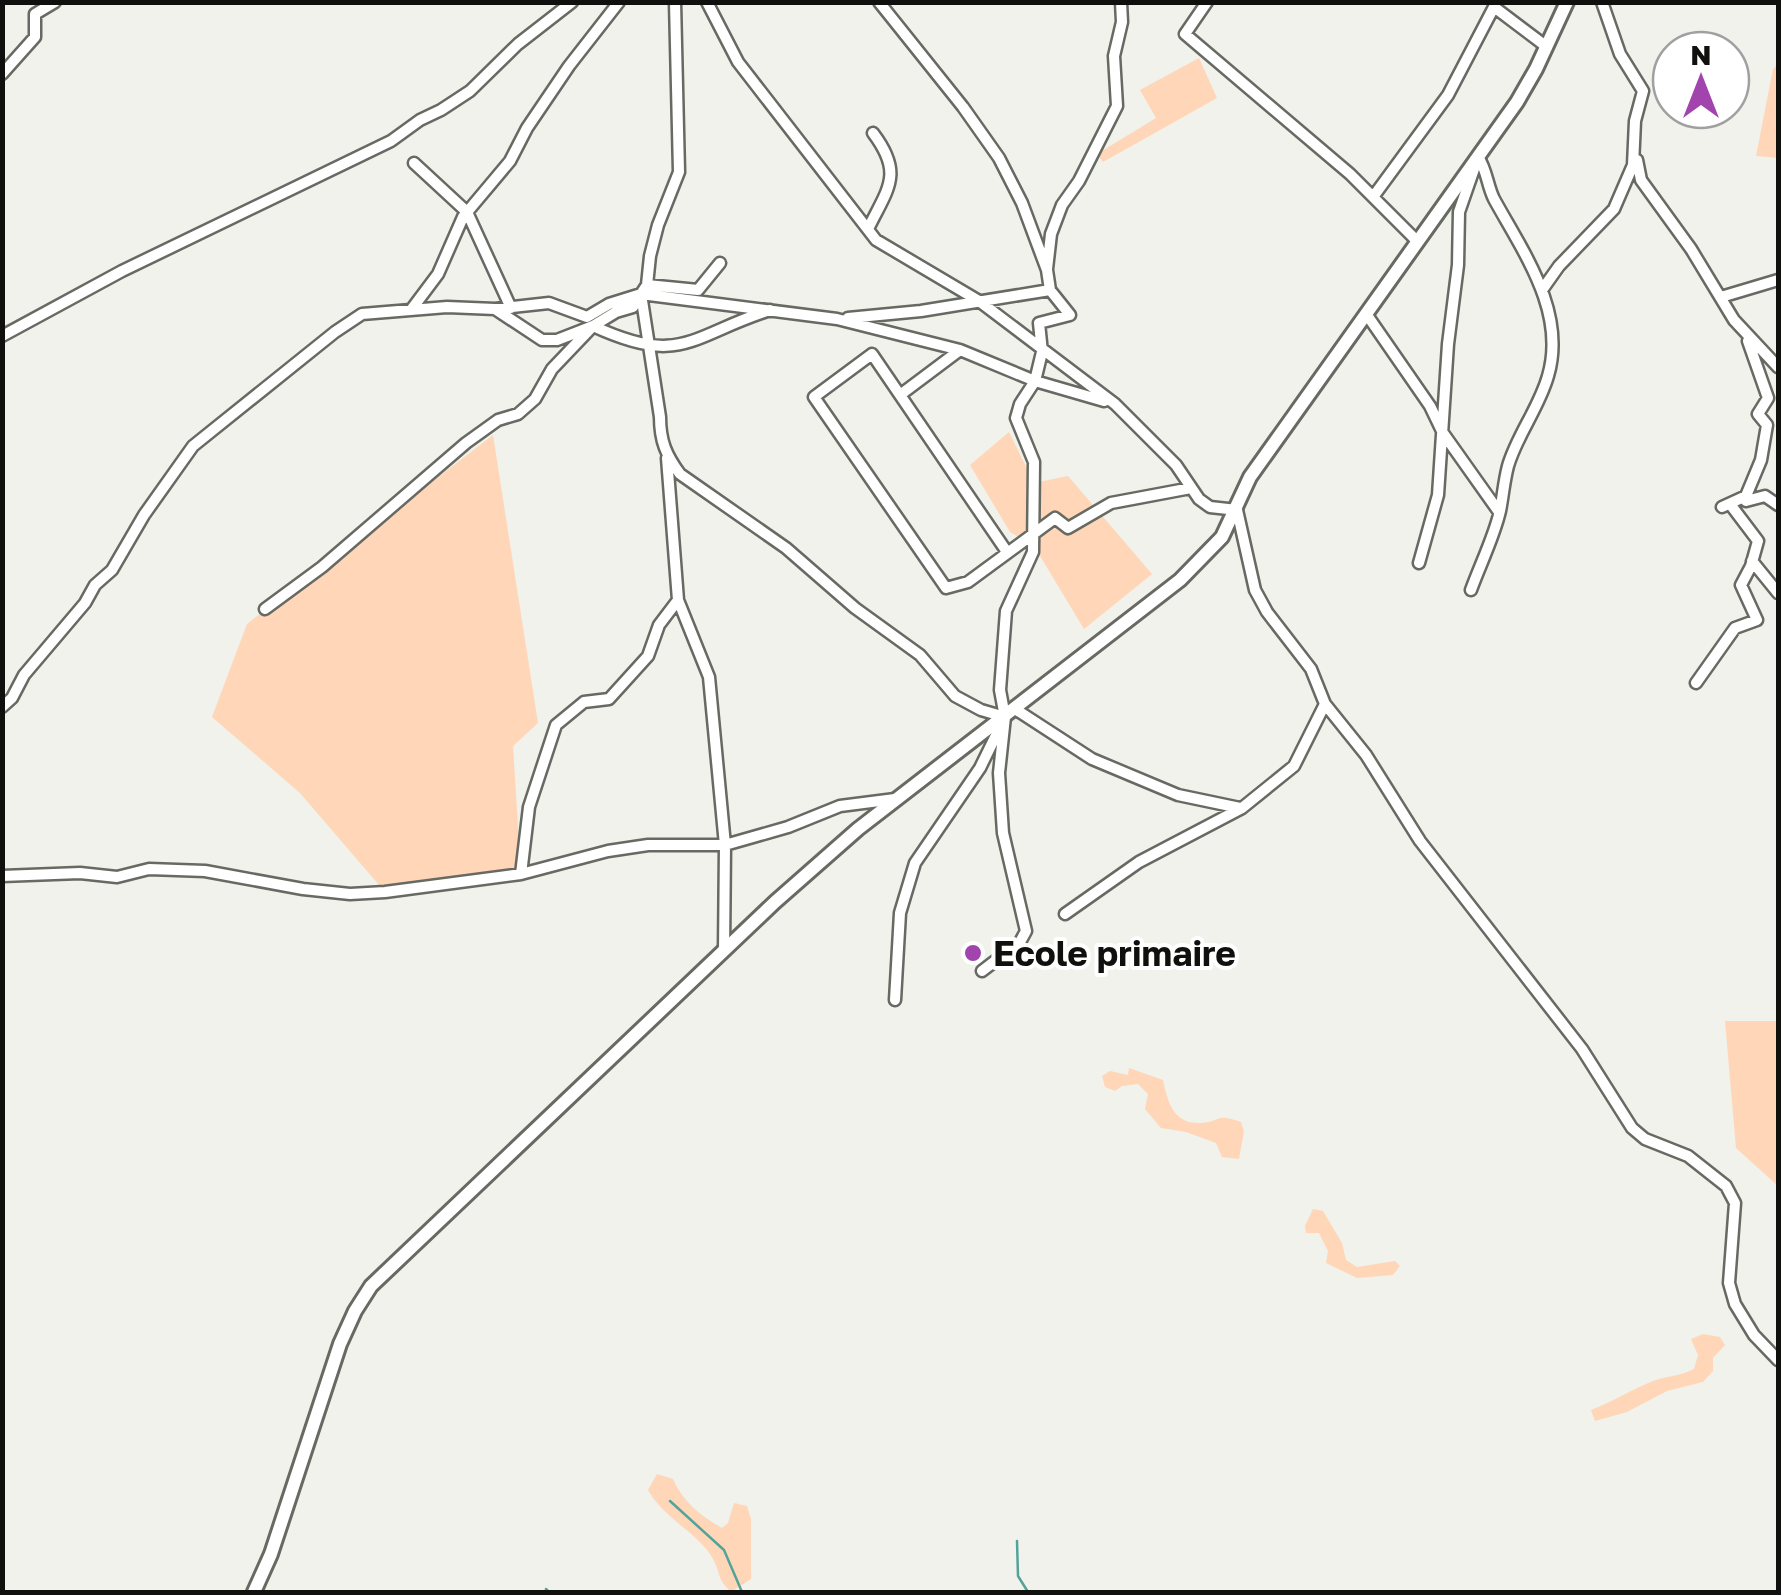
<svg xmlns="http://www.w3.org/2000/svg" width="1781" height="1595" viewBox="0 0 1781 1595" font-family="'Golos Text',sans-serif">
  <rect width="100%" height="100%" fill="#f0f2eb"/>
  <path fill="#ffd6b8" d="M1199 58 1217 98 1103 162 1097 154 1156 118 1140 90Z
    M1778 64V158L1756 156 1773 69Z
    M1009 432 1034 483 1068 476 1152 574 1084 629 1034 546 1010 532 970 465Z
    M493 435 538 723 513 746 521 874 385 892 300 793 212 717 247 624Z
    M1725 1021H1778V1186L1736 1148Z
    M1129 1068 1163 1080C1168 1102 1173 1125 1202 1123 1223 1121 1214 1113 1241 1122L1244 1131 1239 1159 1222 1157 1216 1143 1186 1132 1161 1128 1145 1109 1148 1094 1138 1084 1122 1086 1115 1091 1105 1087 1102 1076 1110 1071 1128 1075Z
    M1313 1209 1323 1211 1342 1243 1346 1260 1357 1267 1395 1261 1400 1266 1393 1275 1357 1278 1326 1263 1328 1251 1319 1233H1306L1305 1226Z
    M1703 1334 1720 1337 1725 1345 1713 1358V1371L1703 1382 1667 1391 1627 1412 1595 1421 1591 1410C1612 1402 1633 1389 1653 1381 1667 1376 1681 1376 1694 1369L1698 1355 1691 1339Z
    M657 1474 673 1479C684 1503 700 1515 722 1528L728 1523 734 1503 747 1506 751 1519V1579L731 1592C716 1577 721 1574 713 1559 700 1534 664 1519 648 1490Z"/>
  <g fill="none" stroke-linecap="round" stroke-linejoin="round">
    <path stroke="#52a49a" stroke-width="2.5" d="M670 1501 724 1550 742 1592
      M1017 1541 1018 1576 1028 1592
      M546 1589 549 1592"/>
    <g stroke="#676963" stroke-width="15">
      <path id="minor" d="M675 2 679 172 658 225 650 256 647 285 641 294 660 417C660 441 666 455 680 474L786 548 855 608 920 655 955 696 981 710 1005 717
        M707 2 738 62 876 240 979 301 1115 404 1176 465 1199 499 1210 507 1237 510 1255 590 1267 612 1311 669 1325 704 1366 755 1420 841 1582 1049 1632 1128 1645 1139 1688 1156 1726 1186 1735 1203 1729 1283 1735 1304 1754 1335 1778 1360
        M879 2 963 107 999 158 1022 203 1047 270 1050 290 1070 315 1039 323 1042 352 1035 381 1020 404 1016 418 1034 462 1033 552 1006 611 1000 690 1005 717 999 773 1003 833 1026 931 1020 942 982 971
        M1207 2 1185 34 1350 174 1417 241
        M2 74 35 37V14L55 2
        M1637 160 1641 180 1691 249 1734 320 1778 367
        M414 163 467 212 511 308
        M1373 197 1448 95 1494 7 1547 47
        M868 229C888 188 904 174 873 133
        M1047 269 1051 234 1062 205 1079 181 1117 106 1114 56 1122 22 1121 2
        M647 285 698 290 720 263
        M1542 290 1559 266 1614 209 1633 165 1635 121 1643 91 1620 54 1602 2
        M1721 297 1778 280
        M495 309 549 303 587 317 609 304 641 294 837 319 960 350 1035 381 1104 401
        M411 310 438 274 463 217 510 161 527 128 569 66 619 2
        M1367 315 1430 406 1443 433 1499 512
        M848 318 921 311 1050 290
        M2 336 122 271 391 141 420 120 441 110 470 91 518 44 572 2
        M900 395 960 350
        M667 458 678 600 709 677 725 845 724 951
        M1746 501 1765 496 1778 505
        M1722 507 1746 496 1761 460 1767 425 1758 414 1768 398 1748 341
        M1007 552 872 354 814 397 946 588 968 582 1055 518 1068 528 1111 503 1191 488
        M1752 561 1778 593
        M1419 563 1438 495 1448 344 1458 265 1459 212 1475 166
        M1471 590C1480 565 1494 537 1500 511 1503 496 1504 481 1508 466 1517 435 1539 408 1548 376 1567 312 1523 252 1494 199 1487 185 1487 170 1478 157
        M265 609 322 567 466 443 498 420 518 414 535 399 552 369 593 326 616 312 633 307 641 294
        M1696 683 1735 628 1757 620 1741 585 1751 566 1758 541 1730 504
        M2 707 12 698 24 675 85 603 95 585 112 570 144 515 193 446 335 332 362 314 447 307 495 309 542 340H557L593 326C682 367 689 336 770 310
        M1015 709 1092 759 1178 795 1240 808
        M521 874 529 807 556 725 584 702 609 699 648 656 659 625 678 600
        M2 876 80 873 117 877 149 869 205 871 303 889 350 894 385 892 521 874 608 851 648 845H725L788 827 840 806 895 799
        M1065 914 1139 862 1242 808 1294 766 1325 704
        M895 1000 900 913 915 863 980 768 1002 723"/>
    </g>
    <g stroke="#676963" stroke-width="18">
      <path id="tertiary" d="M254 1592 271 1554 340 1344 355 1311 371 1286 775 902 858 829 1180 580 1222 537 1250 477 1517 102 1536 69 1567 2"/>
    </g>
    <use href="#minor" stroke="#fff" stroke-width="10"/>
    <use href="#tertiary" stroke="#fff" stroke-width="12"/>
  </g>
  <circle fill="#a144ad" stroke="#fff" stroke-width="4" cx="973" cy="953" r="10"/>
  <g text-anchor="middle" dominant-baseline="central" stroke-width="8" stroke-linejoin="round" paint-order="stroke">
    <g font-size="35" font-weight="bold" fill="#10110e" stroke="#fff" text-anchor="start">
      <text x="993" y="953">Ecole primaire</text>
    </g>
  </g>
  <rect width="1781" height="1595" fill="none" stroke="#10110e" stroke-width="10"/>
  <g transform="translate(1701 80)"><circle r="48" fill="#ffffff" stroke="#9fa09f" stroke-width="2.5"/>
  <path d="M0-8L18 38L0 25L-18 38Z" fill="#a144ad"/>
  <text y="-15" font-size="28" font-weight="bold" text-anchor="middle" fill="#10110e">N</text>
  </g>
</svg>
